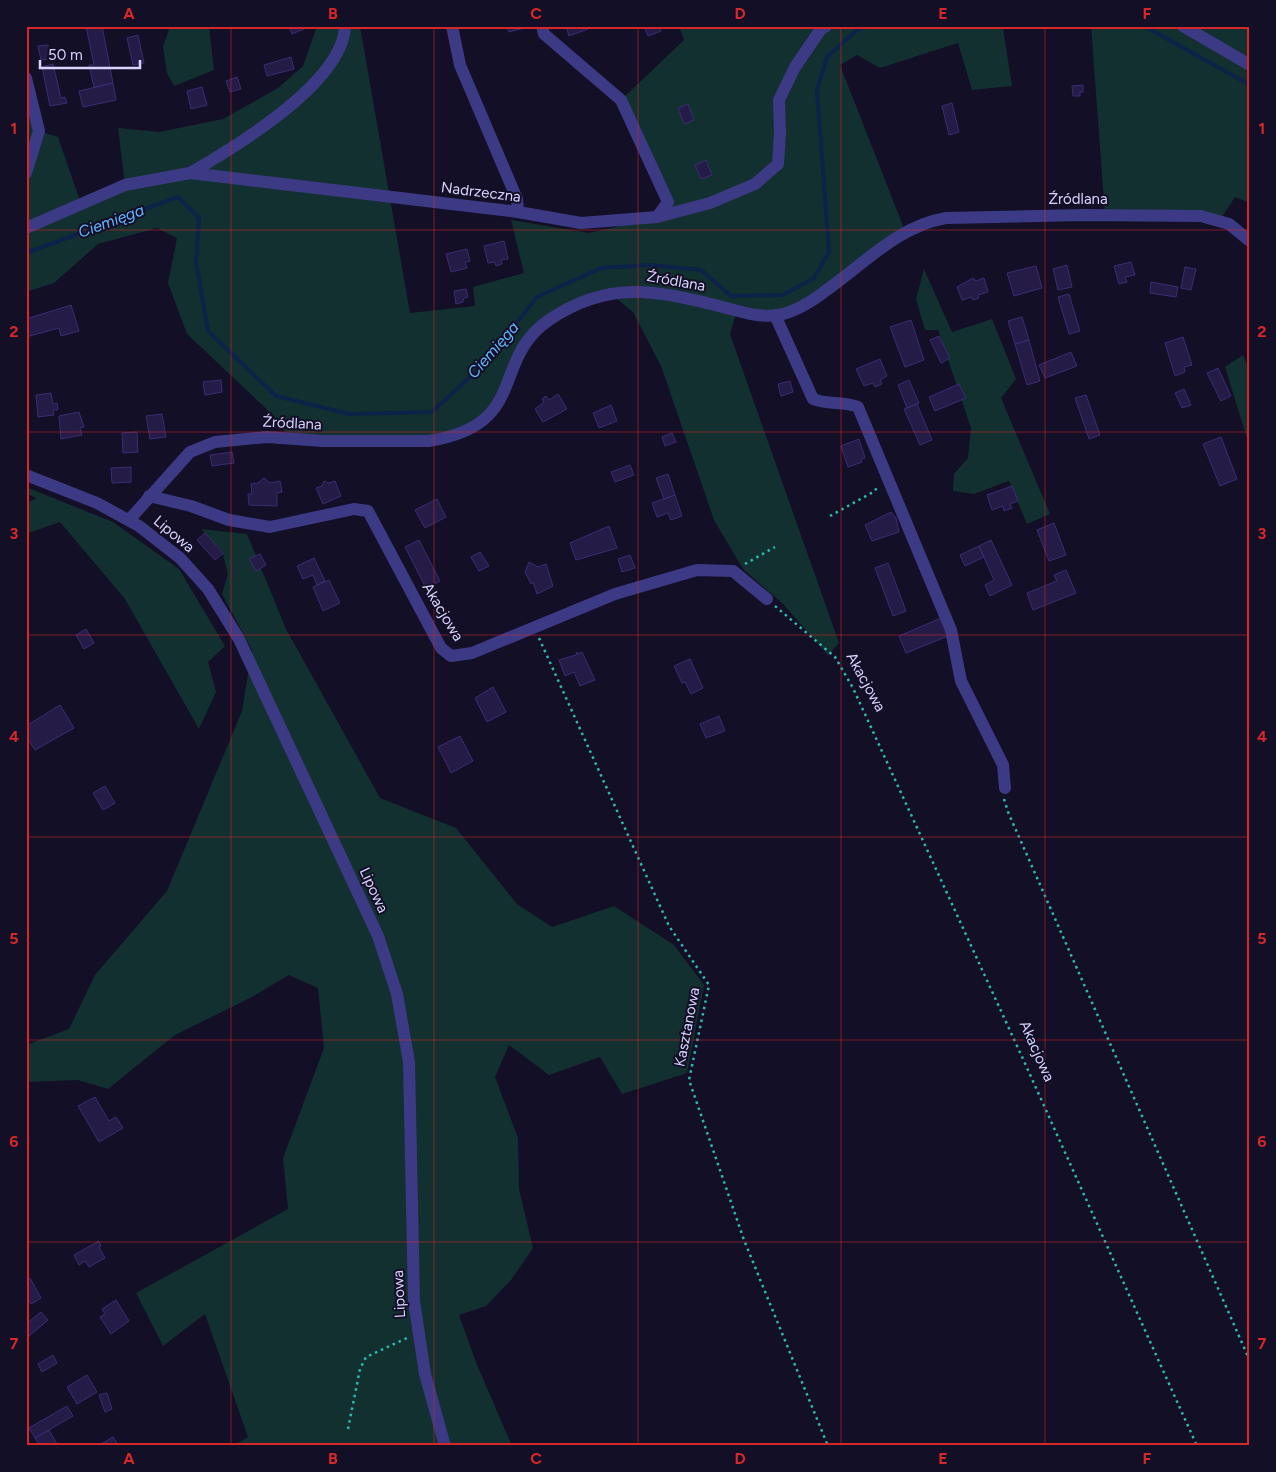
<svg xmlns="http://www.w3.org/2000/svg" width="1276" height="1472" viewBox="0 0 1276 1472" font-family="Figtree,sans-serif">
  <rect width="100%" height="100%" fill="#130f26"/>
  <path fill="#12302f" d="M170 26H209L214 70 174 86 167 73 163 47Z
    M317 26H360L410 313 475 306 473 287 524 273 511 220 589 233 658 217 668 202 621 100 684 40 679 26H1016L1003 28 1012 86 972 90 958 43 880 68 857 55 840 65 905 231 785 313 737 311 730 334 839 643 828 655 783 604 743 569 714 520 661 366 633 312 611 294 547 321 486 418 429 441 289 438 274 416 187 334 168 283 177 238 157 228 98 244 54 283 26 292V102L39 131 58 137 81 204 125 185 118 128 159 132 223 119 278 88 303 66Z
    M1091 26H1250V203L1235 197 1220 220 1105 215Z
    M924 269 952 332 992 319 1016 379 1001 398 1050 514 1027 524 1009 481 974 494 953 491 954 474 968 458 971 428 938 330H925L916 299Z
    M1243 355 1250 371V448L1225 367Z
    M26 487 113 522 179 569 225 646 208 662 216 692 199 729 125 599 60 522 26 534V503L37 498 26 494Z
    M201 529 247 534 286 629 380 798 456 828 517 904 552 927 614 906 674 945 704 985 687 1073 622 1094 600 1057 549 1075 509 1045 495 1077 518 1138 519 1189 533 1248 511 1280 486 1306 459 1315 477 1365 512 1446H233L248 1437 205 1314 163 1346 136 1293 288 1209 283 1158 324 1048 318 988 289 975 250 998 175 1035 108 1089 78 1080 28 1082 26 1045 69 1029 95 975 167 891 242 711 252 650 222 594 228 574 222 551Z"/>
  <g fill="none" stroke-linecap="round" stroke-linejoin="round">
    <path stroke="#0c2248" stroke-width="4" d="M1144 26 1250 85
      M26 253 178 197 199 218 196 262 208 331 276 396 349 414 432 412 484 364 537 297 601 268 650 265 701 270 731 296 783 295 814 278 829 252 817 90 827 57 857 30 868 26"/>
  </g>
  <path fill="#241b47" stroke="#3b2d73" d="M86 26H102L113 83 94 87 89 65H94Z
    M289 26H311L292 34Z
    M507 26H528V27L509 32Z
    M566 26H587L588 29 569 36Z
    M644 26H659L661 31 648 36Z
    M138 35 144 63 133 65 127 38Z
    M48 45 50 59 41 60 38 46Z
    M291 57 294 69 267 76 264 65Z
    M53 64 61 98 65 97 67 103 50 106 42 67Z
    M237 77 241 89 230 92 226 81Z
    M113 83 116 100 83 107 79 91Z
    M1083 85V92H1080V96H1073L1072 86Z
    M202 87 207 105 191 109 187 91Z
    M952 103 959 132 949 135 942 106Z
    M688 104 694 120 684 124 678 108Z
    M706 160 712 175 701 179 695 165Z
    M504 241 508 259 501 260 502 264 496 266 495 262 488 263 484 246Z
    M467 249 470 261 465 262 467 268 451 272 446 254Z
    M1131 262 1135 275 1125 277 1127 282 1119 284 1114 266Z
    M1067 265 1072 287 1058 290 1053 269Z
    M1036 266 1042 288 1014 296 1007 273Z
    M1185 267 1196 269 1191 290 1181 288Z
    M973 278 976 281 984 278 988 292 978 295 979 298 973 300 972 297 962 300 957 287Z
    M1151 282 1178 287 1176 297 1150 293Z
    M466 289 468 297 464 298 463 302 456 304 454 291Z
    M1069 294 1080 331 1069 334 1058 297Z
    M71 305 79 331 61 336 59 328 26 337V319Z
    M1022 317 1029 340 1015 344 1008 321Z
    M911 320 924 360 905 367 890 327Z
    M939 336 950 358 941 363 930 340Z
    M1183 337 1192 365 1184 367 1185 372 1175 376 1165 343Z
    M1029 340 1040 381 1027 385 1015 344Z
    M1071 352 1077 366 1045 378 1039 365Z
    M880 359 887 376 880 380 882 384 875 387 873 383 864 386 856 369Z
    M1218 368 1231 396 1221 401 1207 373Z
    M221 380 222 392 205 395 203 382Z
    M909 380 919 403 907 408 898 385Z
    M790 381 793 392 781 396 778 384Z
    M959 384 966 398 935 411 929 397Z
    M1184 389 1191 405 1182 408 1175 393Z
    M51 393 53 404 57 403 58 410H53L54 415 38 417 36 395Z
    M558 394 567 409 543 422 535 409 544 402 542 399 546 396 549 400Z
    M1086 395 1100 435 1089 439 1075 398Z
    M917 404 932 440 920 445 904 409Z
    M611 405 617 421 599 428 593 413Z
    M79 412 84 427 80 428 82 435 61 439 59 416Z
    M162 414 166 437 150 439 146 416Z
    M137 432 138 452 123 453 122 433Z
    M672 433 676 442 665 446 662 437Z
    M1221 437 1237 479 1220 486 1203 444Z
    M859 439 865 458 861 459 862 462 848 467 841 446Z
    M232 452 234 463 212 466 210 455Z
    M630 465 634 475 615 482 611 472Z
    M131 467V482L112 483 111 468Z
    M668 474 675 495 664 499 656 478Z
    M264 478 270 483 280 481 282 492 277 493V506L249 505 248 494H252L251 484 258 483Z
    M324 481 329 483 335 481 341 496 323 504 316 488 322 486Z
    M1012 486 1018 501 1010 504 1012 508 1004 511 1003 506 992 510 987 495Z
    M675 495 682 516 671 520 668 513 657 517 652 503Z
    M437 499 446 517 425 528 415 510Z
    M891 512 896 518 899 532 872 541 865 525Z
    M1054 523 1066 555 1049 561 1037 530Z
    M609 526 617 548 576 560 570 543Z
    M205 533 223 553 215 560 197 540Z
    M419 540 440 581 426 588 405 547Z
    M991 540 1012 585 990 596 985 585 994 580 979 546Z
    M979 546 984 557 965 566 960 555Z
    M480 552 489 566 479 571 471 557Z
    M260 554 266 565 256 571 249 559Z
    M630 555 635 568 622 572 618 559Z
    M314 558 325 581 317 585 313 575 303 579 297 566Z
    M529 562 538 567 546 564 553 586 537 594 533 582 531 584 525 572Z
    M888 563 906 611 893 616 875 568Z
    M1066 570 1076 593 1033 610 1027 593 1057 581 1054 575Z
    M329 580 340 603 323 611 313 587Z
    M941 618 948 636 906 653 899 636Z
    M86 629 94 643 84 649 76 635Z
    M577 652 578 654 582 652 595 680 580 686 574 672 565 676 559 660 576 655Z
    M690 659 703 688 691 694 685 682 682 683 674 666Z
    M493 687 506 712 487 722 475 698Z
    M60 705 74 728 35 750 29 741 26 742V726Z
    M719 716 725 731 706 738 700 724Z
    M460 736 473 761 451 773 438 747Z
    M105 786 115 803 103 810 93 793Z
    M95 1097 109 1121 116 1117 123 1128 99 1142 78 1106Z
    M99 1241 101 1246 99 1247 105 1258 89 1267 85 1261 79 1265 74 1255Z
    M30 1278 41 1298 31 1304 26 1296V1280Z
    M116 1300 129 1321 111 1334 100 1317 105 1314 102 1309Z
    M41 1312 48 1320 29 1336 26 1324Z
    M53 1355 57 1363 42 1372 38 1364Z
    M87 1375 97 1392 77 1404 67 1387Z
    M107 1393 112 1409 105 1412 99 1395Z
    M67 1406 73 1416 35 1438 29 1428Z
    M49 1430 58 1446H40L35 1438Z
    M113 1437 119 1446H98Z"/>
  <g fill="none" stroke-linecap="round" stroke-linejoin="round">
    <path stroke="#2fb8b0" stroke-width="2.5" stroke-dasharray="2.5 4" stroke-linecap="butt" d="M830 516 875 491 877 487
      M745 564 775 547
      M775 606 835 657 853 688 1023 1059 1197 1446
      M539 638 669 926 709 985 689 1080 744 1240 828 1446
      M1004 799 1008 812 1250 1361
      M348 1429 360 1369 366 1357 407 1338"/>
    <path stroke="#3d3a85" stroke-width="12" d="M452 26 460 65 517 199 518 212
      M542 26 544 34 621 100 668 202 657 217
      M1183 26 1250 65
      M26 78 39 131 26 173
      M190 173C235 147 343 83 345 26
      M26 228 125 185 190 173 518 212 581 223 657 217 710 203 755 184 778 164 780 133 779 100 795 67 821 29 826 26
      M775 315 813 399C828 405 844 401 858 407L951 630 961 681 1003 765 1005 788
      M26 475 97 503 139 526 180 558 208 589 239 639 378 936 397 994 409 1062 414 1301 425 1374 445 1446
      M149 496 191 506 229 520 270 527 354 509 368 511 441 648 451 656 472 653 615 594 697 570 733 571 767 599
      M129 520 190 452 215 442 267 437 323 441H429C530 425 490 360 549 320 608 280 655 290 719 306 738 311 758 318 778 315 796 312 814 300 828 289 866 262 899 226 946 218L1083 215 1201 216 1229 224 1250 241"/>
  </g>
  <path fill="none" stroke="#d62828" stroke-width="1" stroke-opacity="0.55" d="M231 26V1446M434 26V1446M638 26V1446M841 26V1446M1045 26V1446M26 230H1250M26 432H1250M26 635H1250M26 837H1250M26 1040H1250M26 1242H1250"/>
  <g text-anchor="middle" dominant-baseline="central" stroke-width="4" stroke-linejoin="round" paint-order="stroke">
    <g font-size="15" fill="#d9d4ff" stroke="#130f26">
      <text transform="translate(481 192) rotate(7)">Nadrzeczna</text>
      <text x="1078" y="199">Źródlana</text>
      <text transform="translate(676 281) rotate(10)">Źródlana</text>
      <text transform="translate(292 423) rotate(3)">Źródlana</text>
      <text transform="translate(174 534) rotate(40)">Lipowa</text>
      <text transform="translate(443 612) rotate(59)">Akacjowa</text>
      <text transform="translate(866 682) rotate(61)">Akacjowa</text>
      <text transform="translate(374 890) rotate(65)">Lipowa</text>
      <text transform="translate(687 1027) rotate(-79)">Kasztanowa</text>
      <text transform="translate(1037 1051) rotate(66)">Akacjowa</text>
      <text transform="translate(399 1294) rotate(-93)">Lipowa</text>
    </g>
    <g font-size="16" font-style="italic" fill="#62b6ff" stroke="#130f26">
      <text transform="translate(111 221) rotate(-20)">Ciemięga</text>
      <text transform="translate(493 350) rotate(-49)">Ciemięga</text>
    </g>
  </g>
  <rect width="1276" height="1472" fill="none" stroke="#130f26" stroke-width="55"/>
  <path d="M40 60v8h100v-8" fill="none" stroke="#d9d4ff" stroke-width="2.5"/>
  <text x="48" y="60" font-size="15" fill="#d9d4ff" stroke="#130f26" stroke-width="4" paint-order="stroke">50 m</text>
  <rect x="28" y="28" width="1220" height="1416" fill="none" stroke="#d62828" stroke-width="2"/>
  <g font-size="16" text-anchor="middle" font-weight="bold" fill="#d62828">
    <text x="129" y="19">A</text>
    <text x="333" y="19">B</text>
    <text x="536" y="19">C</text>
    <text x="740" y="19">D</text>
    <text x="943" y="19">E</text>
    <text x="1147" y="19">F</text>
    <text x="14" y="134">1</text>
    <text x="1262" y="134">1</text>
    <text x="14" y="337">2</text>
    <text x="1262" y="337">2</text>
    <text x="14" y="539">3</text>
    <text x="1262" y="539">3</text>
    <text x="14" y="742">4</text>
    <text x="1262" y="742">4</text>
    <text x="14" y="944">5</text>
    <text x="1262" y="944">5</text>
    <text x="14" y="1147">6</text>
    <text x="1262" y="1147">6</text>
    <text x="14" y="1349">7</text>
    <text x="1262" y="1349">7</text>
    <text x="129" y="1464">A</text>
    <text x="333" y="1464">B</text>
    <text x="536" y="1464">C</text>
    <text x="740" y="1464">D</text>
    <text x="943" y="1464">E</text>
    <text x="1147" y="1464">F</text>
  </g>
</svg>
